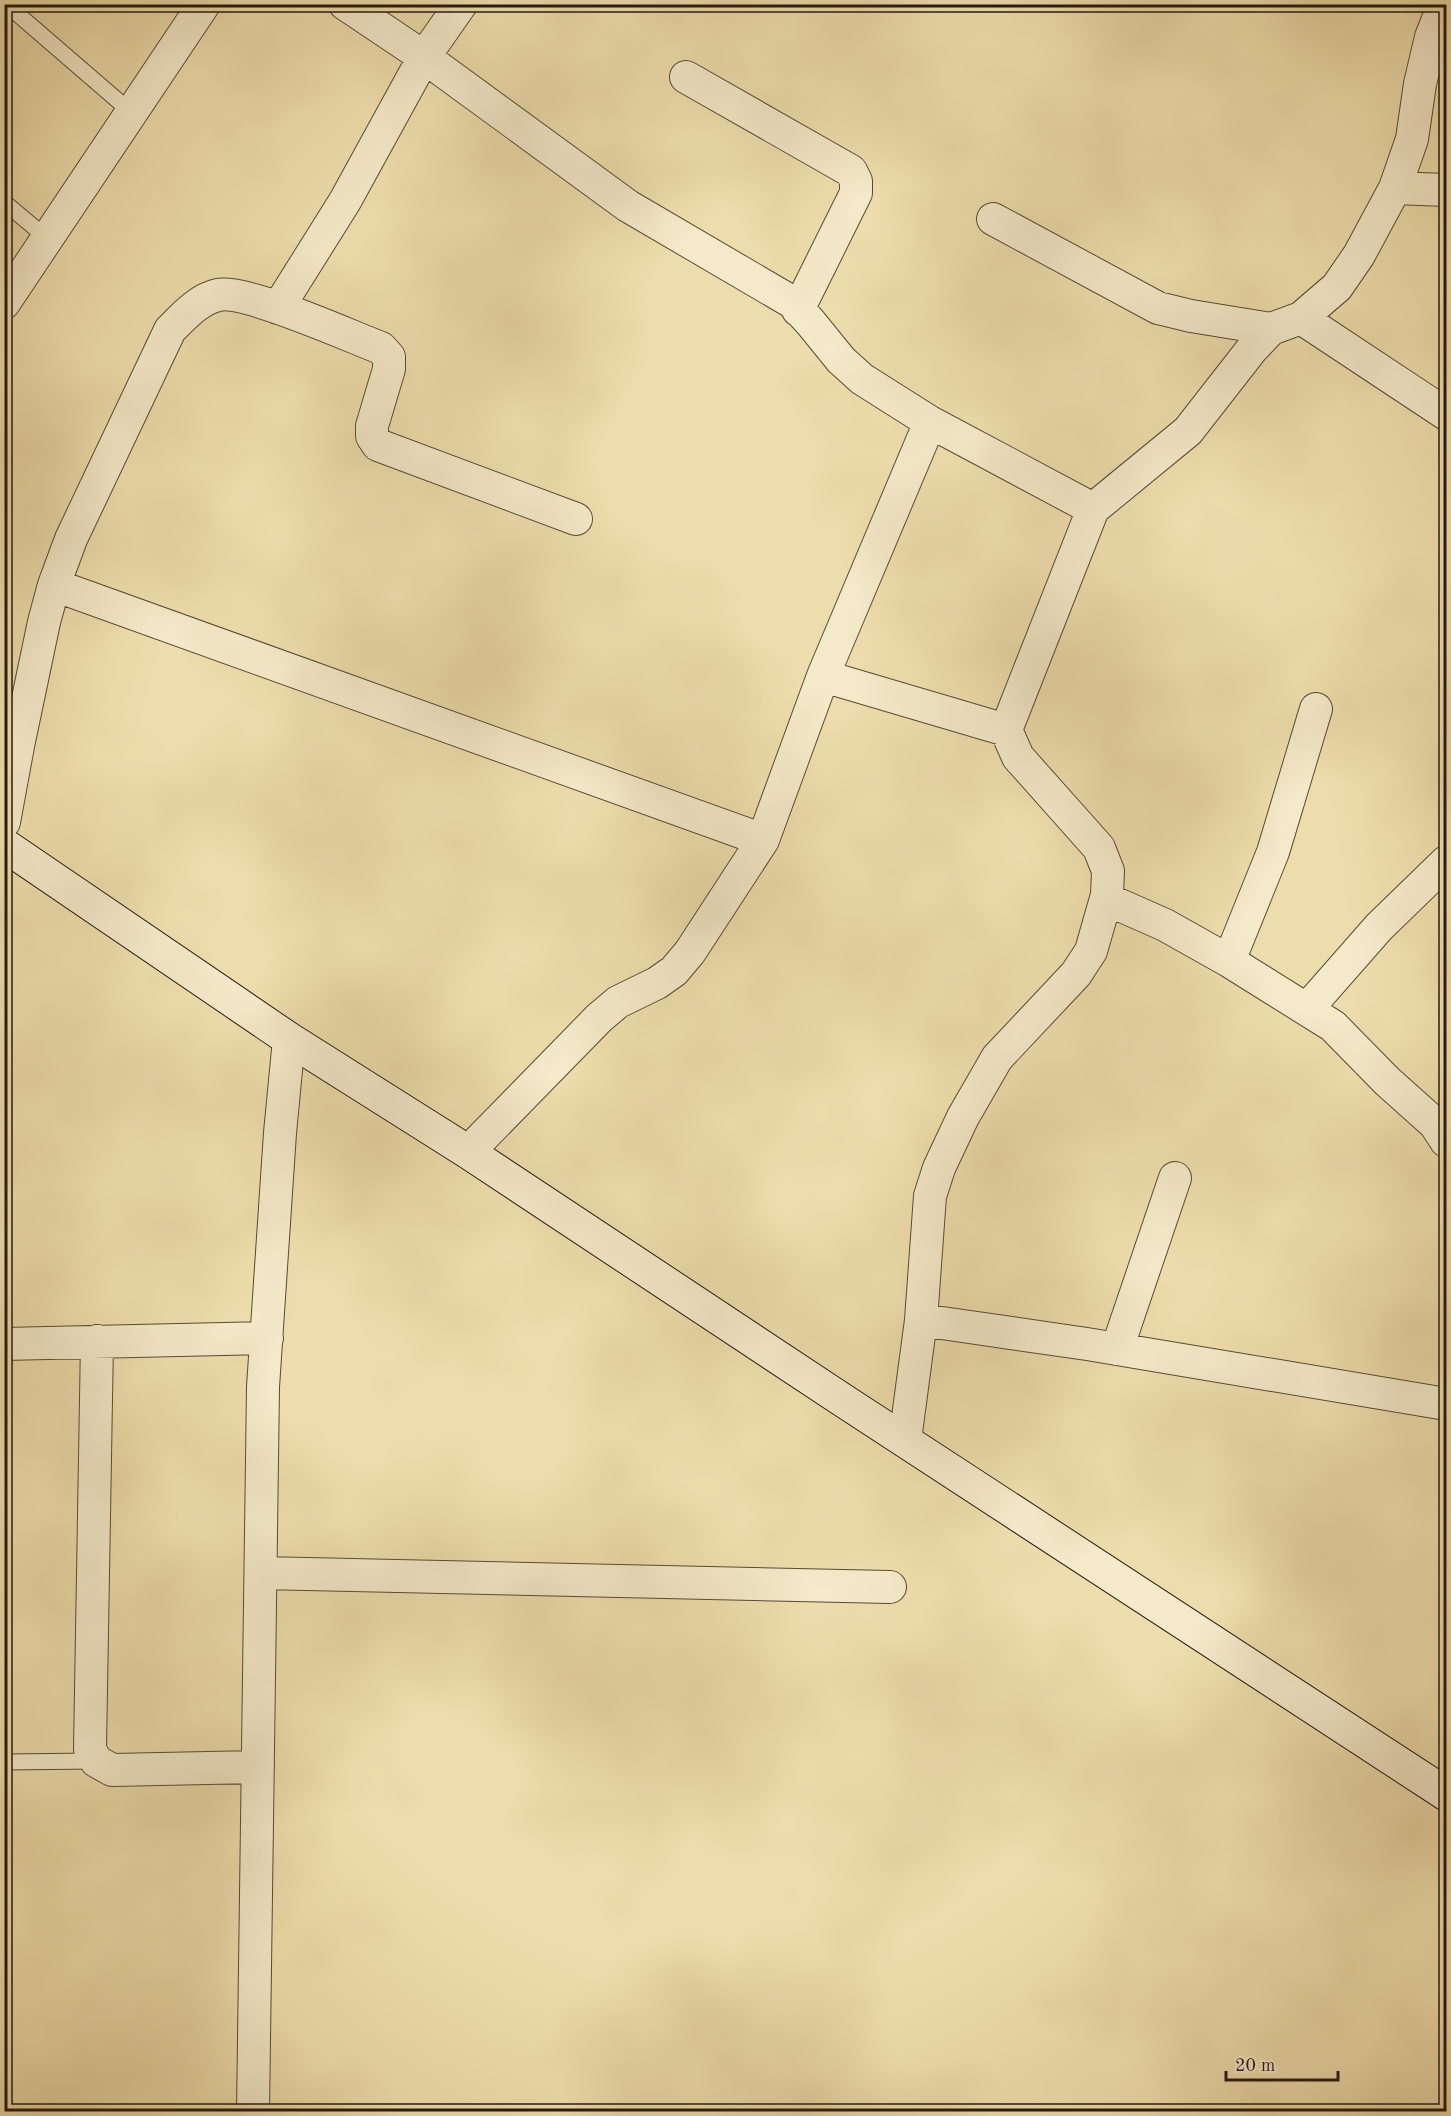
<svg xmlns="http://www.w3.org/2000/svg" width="1451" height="2116" viewBox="0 0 1451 2116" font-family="'Old Standard TT',serif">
  <rect width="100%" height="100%" fill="#eeddac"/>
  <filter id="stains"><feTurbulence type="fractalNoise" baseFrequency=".00333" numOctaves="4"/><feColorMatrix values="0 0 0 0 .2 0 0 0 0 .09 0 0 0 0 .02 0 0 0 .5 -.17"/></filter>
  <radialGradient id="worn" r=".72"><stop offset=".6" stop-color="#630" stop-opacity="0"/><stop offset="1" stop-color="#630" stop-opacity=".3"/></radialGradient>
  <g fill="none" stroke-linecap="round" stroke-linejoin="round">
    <g stroke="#564b36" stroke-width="17">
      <path id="lane" d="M6 4 131 112
        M4 202 48 239
        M4 1762 96 1761"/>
    </g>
    <g stroke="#564b36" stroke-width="34">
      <path id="street" d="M345 4 424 57 628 206 792 302 811 323 841 360 862 379 930 422 1093 509
        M686 77 851 171 856 181V193L798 310
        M1395 188 1446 190
        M993 219 1158 308 1191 316 1271 329
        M4 303 204 4
        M278 308 345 201 424 57 461 4
        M1301 318 1446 414
        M54 585 763 840
        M823 676 1006 730
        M4 822 18 746 44 622 54 585 71 539 170 330C183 317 199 299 218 295 246 289 349 336 381 348L389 357V369L372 426V436L378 445 576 519
        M1106 899 1165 925 1229 961 1333 1026 1387 1081 1435 1124 1446 1141
        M1229 961 1273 852 1316 709
        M1307 1009 1379 927 1446 862
        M468 1152 599 1018 618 1002 657 983 674 971 690 952 763 840 823 676 930 422
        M921 1320 1087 1344 1446 1404
        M97 1341 90 1749 96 1761 112 1770 258 1767
        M4 1344 267 1338
        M1117 1349 1175 1178
        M905 1440 921 1320 930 1196 939 1168 963 1117 997 1058 1076 974 1091 951 1107 895 1108 871 1099 848 1018 757 1006 730 1093 509 1188 431 1252 349 1271 329 1301 318 1337 287 1359 255 1395 188 1412 139 1420 84 1431 37 1444 4
        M261 1573 890 1587
        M253 2112 263 1387 280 1133 289 1039"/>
    </g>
    <g stroke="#241a0f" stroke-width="35">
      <path id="secondary" d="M4 845 289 1039 468 1152 841 1399 1446 1794"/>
    </g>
    <use href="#lane" stroke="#f4e9c9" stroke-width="15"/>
    <use href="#street" stroke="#f4e9c9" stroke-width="32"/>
    <use href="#secondary" stroke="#f4e9c9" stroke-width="33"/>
  </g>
  <rect width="1451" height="2116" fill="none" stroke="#eeddac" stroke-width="24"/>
  <rect x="6" y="6" width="1439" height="2104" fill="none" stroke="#241a0f" stroke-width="3"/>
  <rect x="12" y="12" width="1427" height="2092" fill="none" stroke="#241a0f" stroke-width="1.5"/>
  <path d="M1226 2071v9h112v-9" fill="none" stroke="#241a0f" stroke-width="3"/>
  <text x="1235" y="2071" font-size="18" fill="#241a0f" stroke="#f4e9c9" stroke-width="4.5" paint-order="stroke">20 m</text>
  <rect width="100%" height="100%" filter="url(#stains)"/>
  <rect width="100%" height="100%" fill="url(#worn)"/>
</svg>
